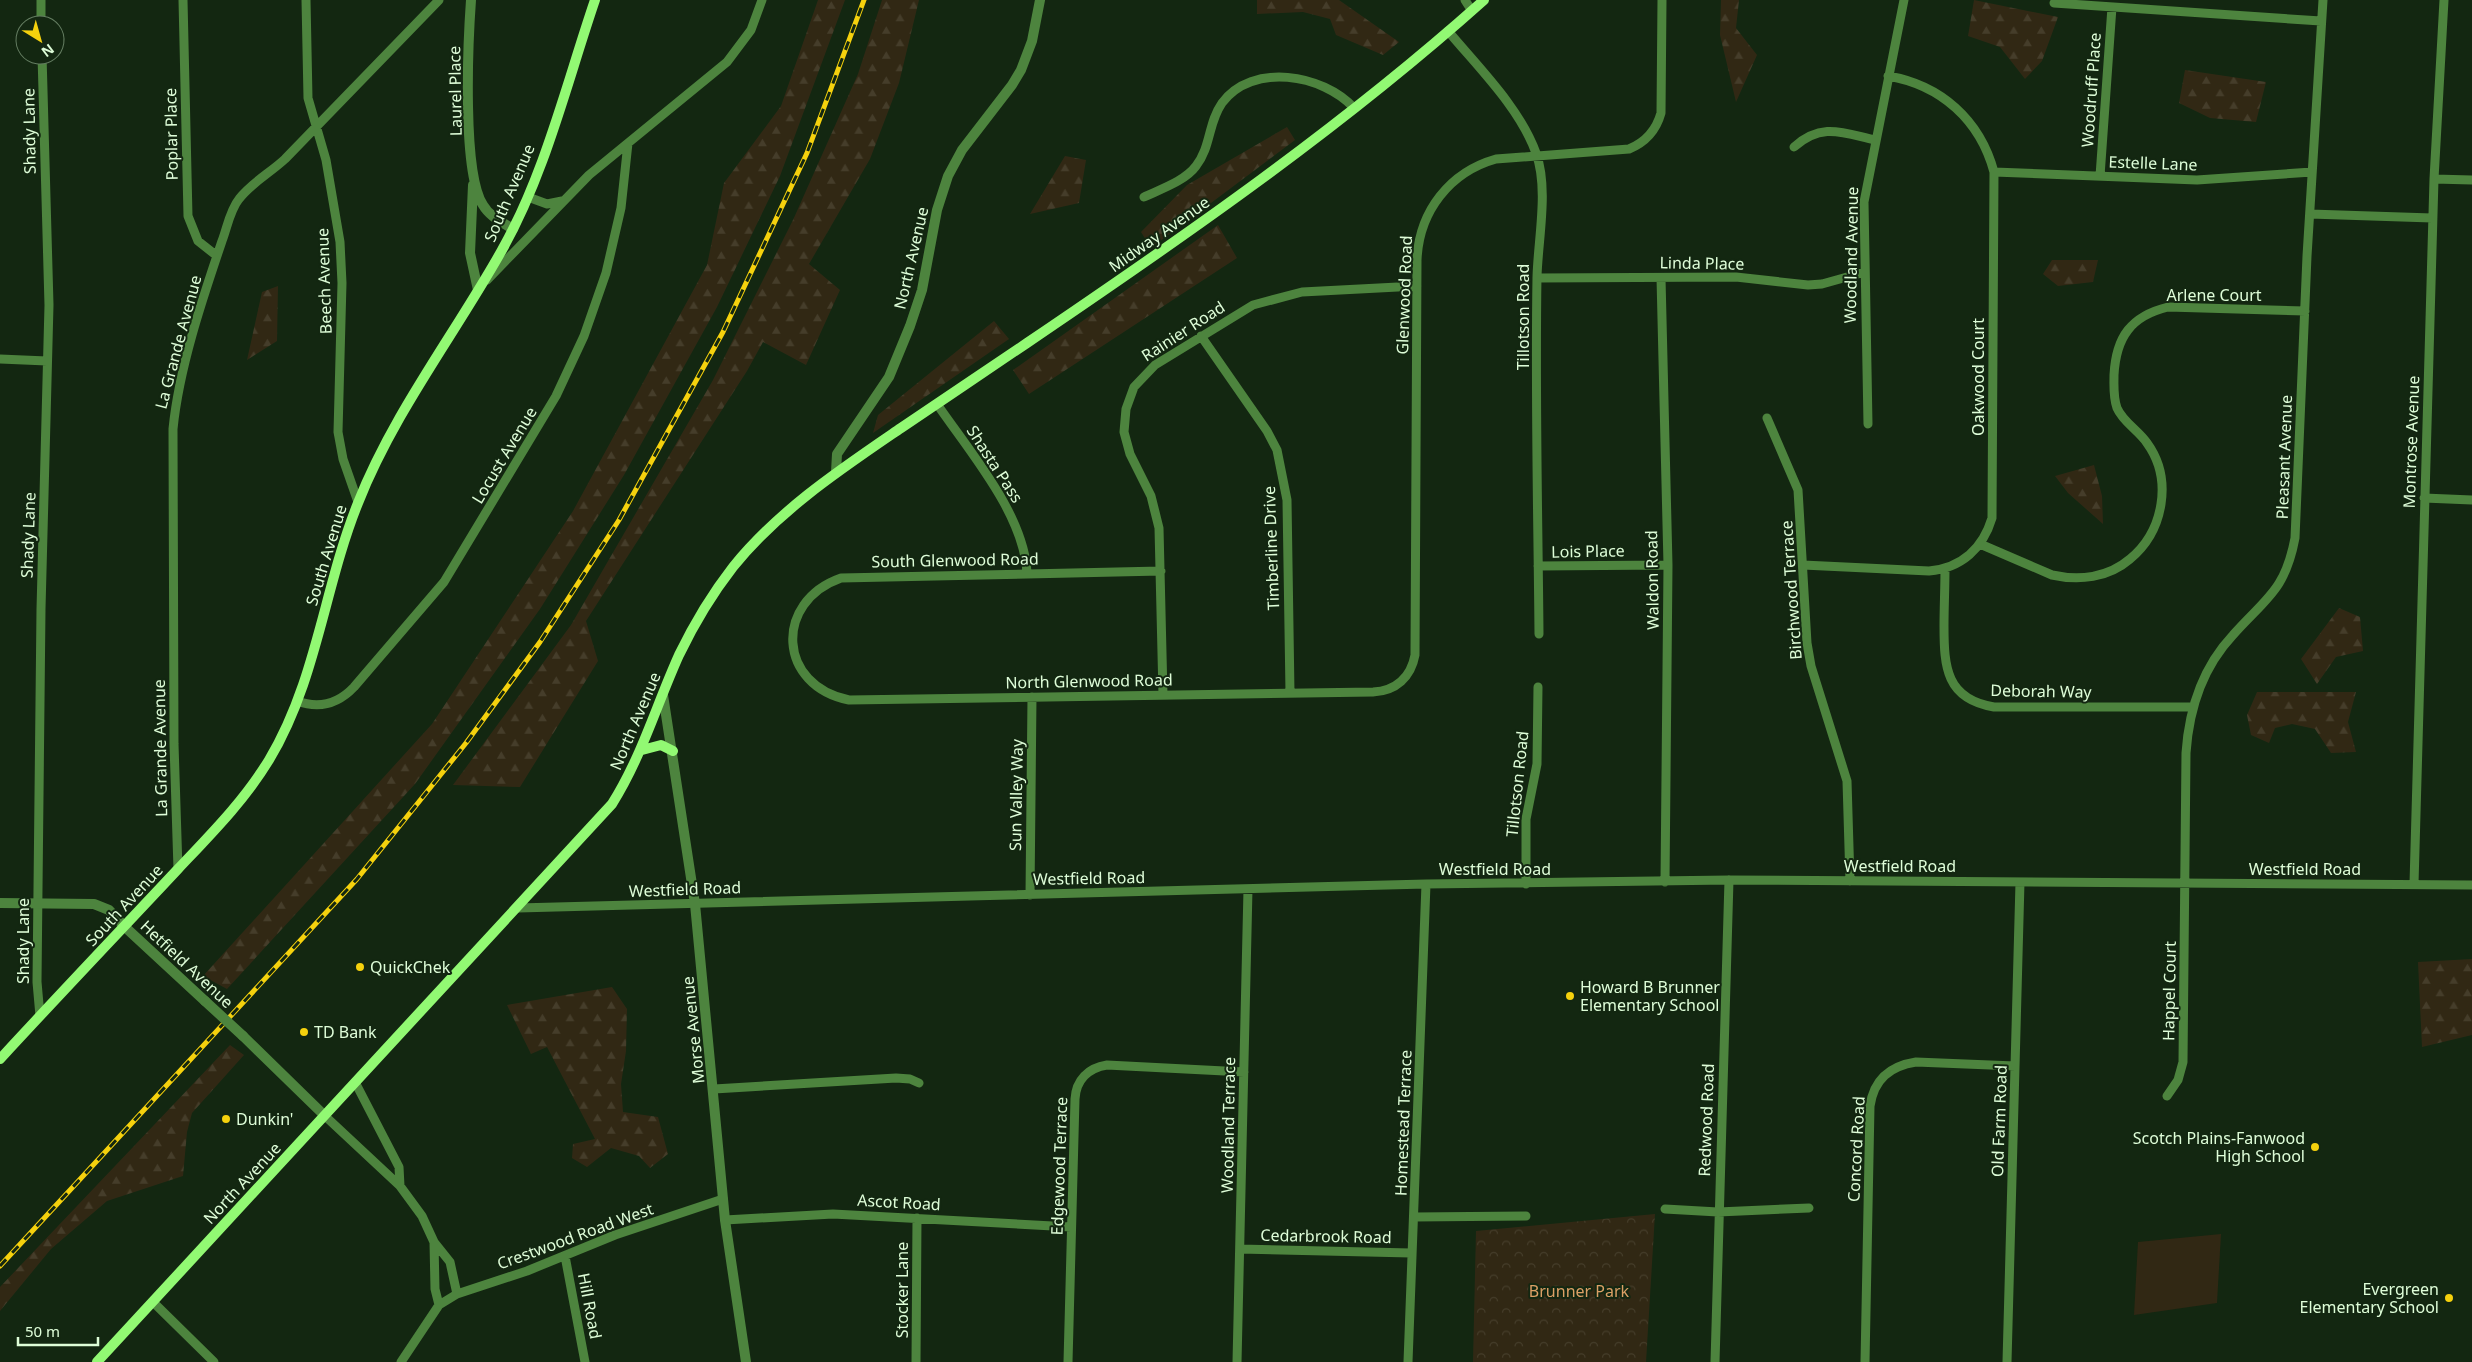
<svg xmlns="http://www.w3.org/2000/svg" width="2472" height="1362" viewBox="0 0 2472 1362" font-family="'Noto Sans',sans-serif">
  <defs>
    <pattern id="forest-firs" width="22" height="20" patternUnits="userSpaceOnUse" patternTransform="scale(1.25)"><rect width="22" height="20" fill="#312814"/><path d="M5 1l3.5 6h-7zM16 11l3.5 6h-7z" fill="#453d2a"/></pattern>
    <pattern id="park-crowns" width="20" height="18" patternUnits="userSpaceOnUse" patternTransform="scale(1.25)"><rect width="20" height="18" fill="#312814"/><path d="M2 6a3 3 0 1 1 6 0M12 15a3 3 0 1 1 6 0" fill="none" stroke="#453d2a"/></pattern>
  </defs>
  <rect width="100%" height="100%" fill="#132711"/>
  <path fill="url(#forest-firs)" d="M818 0H845L780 176 717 307 624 475 540 609 415 784 227 989 203 976 432 724 573 511 707 265 724 183 781 106Z
    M882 0H919L899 83 870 159 809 264 840 290 806 365 763 342 747 371 586 621 598 661 520 787 453 785 571 625 713 380 793 220 858 74Z
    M1257 0H1339L1399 42 1383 55 1336 35 1330 19 1303 12 1257 14Z
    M1721 0H1739L1736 28 1757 55 1736 102 1720 35Z
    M1974 0 2058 17 2042 61 2025 79 2000 47 1968 36Z
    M2185 70 2266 82 2256 122 2210 118 2179 103Z
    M1287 127 1295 140 1151 248 1141 232 1187 185Z
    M1065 156 1086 160 1079 203 1030 214Z
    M1218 225 1237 258 1029 394 1013 370Z
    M2052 260H2098L2093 282 2058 286 2043 274Z
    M278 286 277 341 247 360 262 292Z
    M994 321 1009 339 873 433 878 415Z
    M2094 465 2102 496 2103 524 2068 493 2055 476Z
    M2339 608 2360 617 2363 651 2336 657 2317 684 2301 659Z
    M2257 692H2356L2348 722 2356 752 2331 753 2315 729 2292 724 2275 728 2269 743 2251 735 2247 715Z
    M2472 959V1035L2422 1047 2418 962Z
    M612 987 627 1009 626 1051 621 1084 623 1112 658 1117 668 1154 650 1168 639 1156 611 1148 587 1167 572 1158 573 1144 595 1139 547 1047 531 1054 507 1005Z
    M230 1045 244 1055 192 1113 187 1132 183 1176 107 1201 51 1249 0 1311V1287Z"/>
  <path fill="url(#park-crowns)" d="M1655 1214 1646 1362H1473L1476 1231Z"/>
  <path fill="#312814" d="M2221 1234 2217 1303 2134 1315 2138 1242Z"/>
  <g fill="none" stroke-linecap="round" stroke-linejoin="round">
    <path stroke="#4d843e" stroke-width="9" d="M41 0V25
      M183 0 188 216 198 241 217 256
      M306 0 308 98 326 160 340 242 342 283 338 432 343 459 358 502
      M1465 0 1472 11
      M2054 3 2321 21
      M1448 31C1478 67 1520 108 1536 153 1549 189 1538 239 1537 277 1535 396 1538 515 1539 634
      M1794 147C1822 122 1843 133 1875 140
      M1994 172 2197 180 2312 172
      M2100 176 2112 7
      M2434 179 2472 180
      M528 197 547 204 562 201
      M1144 197C1161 189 1185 181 1196 166 1211 147 1208 123 1222 103 1252 62 1323 74 1354 108
      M2310 214 2432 218
      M1537 278 1736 277 1808 285 1822 284 1865 272
      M1661 278 1668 565 1665 882
      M487 280 589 175 727 62 751 30 762 0
      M1201 336 1267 431 1277 450 1287 500 1290 693
      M0 359 47 361
      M937 404C969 451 1025 515 1027 574
      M1767 418 1798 490 1807 643 1811 666 1847 781 1850 881
      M1868 424 1864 202 1904 0
      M2424 498 2472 500
      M1980 544 2052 575C2079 581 2108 578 2130 559 2164 531 2173 479 2147 443 2138 430 2123 422 2117 408 2113 397 2114 386 2114 375 2116 337 2131 316 2168 307L2305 311
      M1803 565 1929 571C1962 568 1983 548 1992 518L1994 172C1980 120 1941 85 1888 76
      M1538 566 1668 565
      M1945 568C1945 588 1944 607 1944 626 1944 667 1946 699 1994 707H2193
      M1161 571 841 578C773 602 778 686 849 700L1373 692C1396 691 1411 677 1415 655L1417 260C1419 211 1450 172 1496 159L1629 149C1646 142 1656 131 1661 113L1662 0
      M1163 695 1159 528 1151 496 1130 454 1124 432 1126 409 1134 387 1155 365 1253 305 1302 292 1417 286
      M297 701C319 709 338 704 354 687L444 582 556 396 584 336 606 273 621 208 628 143
      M178 869 174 744 173 429C179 368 202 300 222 241 227 228 230 210 239 199 251 183 270 173 285 159L439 0
      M1526 884V819L1537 764 1538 687
      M2414 884 2434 179 2444 0
      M1030 895 1032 697
      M518 908 1426 884 1729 880 2472 885
      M40 1016 37 982 41 609 49 305 42 55
      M355 1082 399 1167 400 1186
      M714 1089 896 1078 910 1079 919 1083
      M2167 1096 2178 1080 2183 1062 2186 753C2189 709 2203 667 2233 635 2266 598 2285 591 2295 538L2307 256 2323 0
      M325 1116 400 1186 422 1216 434 1242 435 1289 439 1305
      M1665 1209 1718 1212 1809 1208
      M1414 1217 1526 1216
      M725 1220 833 1214 1071 1227
      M434 1242 450 1262 457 1294
      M1240 1249 1411 1253
      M565 1256 585 1362
      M153 1302 214 1362
      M401 1362 439 1305 457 1294 527 1271 615 1235 723 1199
      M916 1362 917 1218
      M1068 1362 1075 1099C1076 1080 1088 1068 1107 1065L1244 1072
      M1237 1362 1248 889
      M1408 1362 1426 884
      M1715 1362 1729 880
      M1865 1362 1870 1106C1874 1079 1890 1066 1916 1062L2015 1066
      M2007 1362 2020 882"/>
    <path stroke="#4d843e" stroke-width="10" d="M471 0C468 42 462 173 483 205 490 217 502 222 513 229
      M473 185 470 253 478 290
      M836 472 837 454 889 377 910 326 922 290 937 210 948 176 962 150 1012 85 1021 70 1032 41 1040 0
      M663 695 695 904 725 1220 746 1362
      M0 903 94 904 109 910 125 927 205 1001
      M243 1036 325 1116"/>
    <path stroke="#92f973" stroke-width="10" d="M642 750 661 745 673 751
      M0 1059C59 995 119 932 178 869 211 834 244 801 269 760 317 680 324 587 358 503 394 412 455 334 502 250 545 174 567 82 595 0
      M97 1362 612 804C642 756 656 706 679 655 694 624 712 594 733 567 779 510 841 469 901 428 943 400 985 371 1027 343 1185 236 1342 127 1484 0"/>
    <g stroke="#f5d10d" stroke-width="5">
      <path id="rail" d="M0 1266 357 879 466 743 540 642 619 520 723 332 807 153 864 0"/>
    </g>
    <use href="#rail" stroke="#132711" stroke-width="3" stroke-dasharray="9" stroke-linecap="butt"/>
    <path stroke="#4d843e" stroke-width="10" d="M205 1001 243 1036"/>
  </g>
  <g fill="#f5d10d" stroke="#132711" stroke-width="2">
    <circle cx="360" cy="967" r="5"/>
    <circle cx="1570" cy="996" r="5"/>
    <circle cx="304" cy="1032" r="5"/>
    <circle cx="226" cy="1119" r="5"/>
    <circle cx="2315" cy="1147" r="5"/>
    <circle cx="2449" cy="1298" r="5"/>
  </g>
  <g text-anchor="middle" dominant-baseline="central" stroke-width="4" stroke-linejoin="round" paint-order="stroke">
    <g font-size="16" fill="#defdd8" stroke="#132711">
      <text transform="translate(2091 90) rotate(-86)">Woodruff Place</text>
      <text transform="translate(455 91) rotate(-91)">Laurel Place</text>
      <text transform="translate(29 131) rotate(-91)">Shady Lane</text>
      <text transform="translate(171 134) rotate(-91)">Poplar Place</text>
      <text transform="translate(2153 163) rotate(2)">Estelle Lane</text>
      <text transform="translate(509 193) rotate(-67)">South Avenue</text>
      <text transform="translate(1159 234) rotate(-35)">Midway Avenue</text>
      <text transform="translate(1851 255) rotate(-89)">Woodland Avenue</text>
      <text transform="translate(911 258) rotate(-77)">North Avenue</text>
      <text transform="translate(1702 263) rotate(1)">Linda Place</text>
      <text transform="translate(324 281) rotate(-92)">Beech Avenue</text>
      <text transform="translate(1404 295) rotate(-88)">Glenwood Road</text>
      <text x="2214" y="295">Arlene Court</text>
      <text transform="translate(1523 317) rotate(-90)">Tillotson Road</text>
      <text transform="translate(1183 331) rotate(-33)">Rainier Road</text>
      <text transform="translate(178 342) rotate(-75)">La Grande Avenue</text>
      <text transform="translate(1978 377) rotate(-90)">Oakwood Court</text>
      <text transform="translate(2411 442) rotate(-88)">Montrose Avenue</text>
      <text transform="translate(504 455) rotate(-59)">Locust Avenue</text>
      <text transform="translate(2284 457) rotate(-88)">Pleasant Avenue</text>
      <text transform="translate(995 464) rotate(57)">Shasta Pass</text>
      <text transform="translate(28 535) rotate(-88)">Shady Lane</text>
      <text transform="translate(1271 548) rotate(-92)">Timberline Drive</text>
      <text transform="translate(1588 551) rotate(-1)">Lois Place</text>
      <text transform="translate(326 555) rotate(-73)">South Avenue</text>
      <text transform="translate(955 560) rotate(-1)">South Glenwood Road</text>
      <text transform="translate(1652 580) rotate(-91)">Waldon Road</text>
      <text transform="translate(1791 590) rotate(-94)">Birchwood Terrace</text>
      <text transform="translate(1089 681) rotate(-1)">North Glenwood Road</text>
      <text transform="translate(2041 691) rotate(1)">Deborah Way</text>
      <text transform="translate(635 721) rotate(-67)">North Avenue</text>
      <text transform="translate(160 748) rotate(-91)">La Grande Avenue</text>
      <text transform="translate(1517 784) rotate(-84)">Tillotson Road</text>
      <text transform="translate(1016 795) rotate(-89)">Sun Valley Way</text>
      <text x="1900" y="866">Westfield Road</text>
      <text x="1495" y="869">Westfield Road</text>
      <text x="2305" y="869">Westfield Road</text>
      <text transform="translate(1089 878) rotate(-1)">Westfield Road</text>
      <text transform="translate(685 889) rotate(-2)">Westfield Road</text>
      <text transform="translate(124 905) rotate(-47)">South Avenue</text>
      <text transform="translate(23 941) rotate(-90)">Shady Lane</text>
      <text transform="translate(187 964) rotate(43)">Hetfield Avenue</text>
      <text transform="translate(2169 991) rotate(-89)">Happel Court</text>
      <text transform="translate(693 1030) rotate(-96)">Morse Avenue</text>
      <text transform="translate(1706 1120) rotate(-88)">Redwood Road</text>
      <text transform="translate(1999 1121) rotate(-88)">Old Farm Road</text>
      <text transform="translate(1403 1123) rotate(-88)">Homestead Terrace</text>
      <text transform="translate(1228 1125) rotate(-89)">Woodland Terrace</text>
      <text transform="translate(1856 1149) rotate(-87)">Concord Road</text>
      <text transform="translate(1059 1166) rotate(-88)">Edgewood Terrace</text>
      <text transform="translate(242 1183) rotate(-47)">North Avenue</text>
      <text transform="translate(899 1202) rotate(3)">Ascot Road</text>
      <text transform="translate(575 1236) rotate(-20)">Crestwood Road West</text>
      <text transform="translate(1326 1236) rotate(1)">Cedarbrook Road</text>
      <text transform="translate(902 1290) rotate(-90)">Stocker Lane</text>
      <text transform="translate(590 1306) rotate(79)">Hill Road</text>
    </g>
    <g font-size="16" fill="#defdd8" stroke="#132711" text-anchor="start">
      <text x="370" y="967">QuickChek</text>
      <text x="1580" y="987">Howard B Brunner<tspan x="1580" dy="18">Elementary School</tspan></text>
      <text x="314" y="1032">TD Bank</text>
      <text x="236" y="1119">Dunkin'</text>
      <text x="2305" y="1138" text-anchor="end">Scotch Plains-Fanwood<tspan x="2305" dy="18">High School</tspan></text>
      <text x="2439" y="1289" text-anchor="end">Evergreen<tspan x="2439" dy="18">Elementary School</tspan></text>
    </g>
    <g font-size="16" fill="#dca066" stroke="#132711">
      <text x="1579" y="1291">Brunner Park</text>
    </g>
  </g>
  <g transform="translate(40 40) rotate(143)"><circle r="24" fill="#132711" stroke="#647d61"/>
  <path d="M0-4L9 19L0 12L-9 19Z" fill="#f5d10d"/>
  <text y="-8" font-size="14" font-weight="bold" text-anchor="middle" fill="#defdd8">N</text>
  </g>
  <path d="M18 1337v8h80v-8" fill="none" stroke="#defdd8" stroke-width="2.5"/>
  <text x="25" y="1337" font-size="15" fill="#defdd8" stroke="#132711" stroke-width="4" paint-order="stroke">50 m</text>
</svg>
